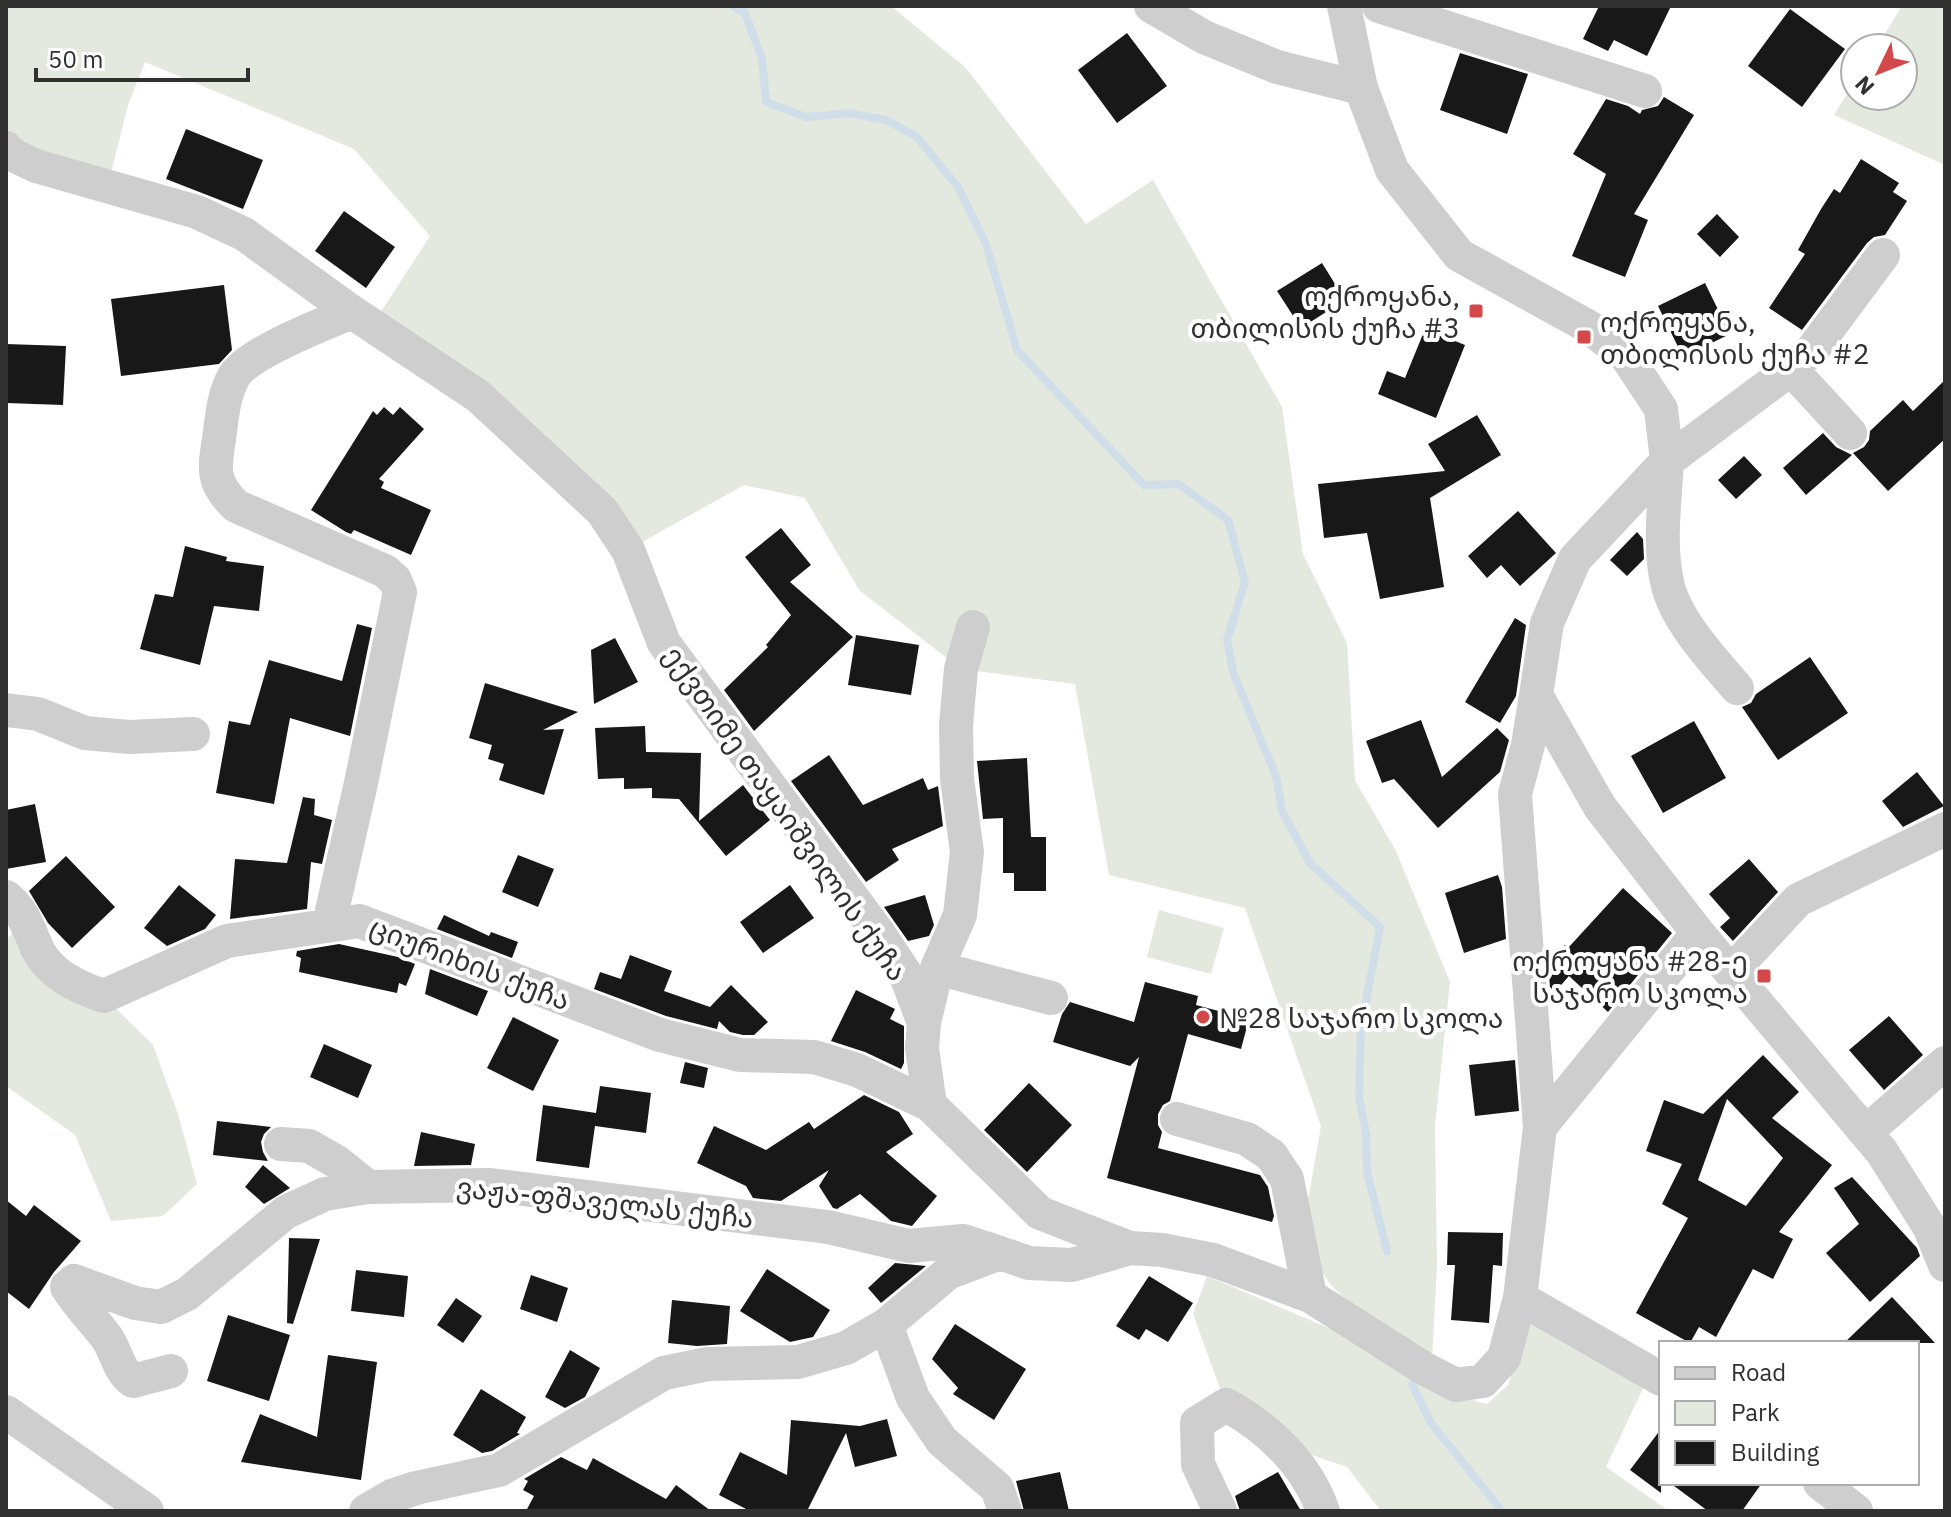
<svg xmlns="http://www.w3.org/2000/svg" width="1951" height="1517" viewBox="0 0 1951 1517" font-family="'IBM Plex Sans','Noto Sans Georgian',sans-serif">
  <rect width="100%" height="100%" fill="#fff"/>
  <path fill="#e3e9de" d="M6 6H891L966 68 1086 224 1153 180 1282 407 1303 554 1347 643 1355 780 1396 851 1450 982 1435 1126 1437 1266 1432 1361 1369 1322 1330 1284 1301 1241 1321 1126 1245 908 1109 875 1075 684 961 669 859 590 805 498 744 485 628 550 373 324 430 236 354 149 145 62 128 105 108 185 6 148Z
    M1895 6H1945V165L1834 115 1855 81V96H1903V48H1876L1900 9Z
    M1159 910 1224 928 1211 974 1147 957Z
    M24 918 153 1045 178 1114 197 1184 163 1216 111 1221 75 1135 6 1086V941Z
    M1207 1276 1331 1329 1443 1392 1487 1404 1508 1385 1530 1314 1646 1382 1606 1467 1669 1511H1381L1347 1467 1283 1445 1226 1405 1193 1314Z"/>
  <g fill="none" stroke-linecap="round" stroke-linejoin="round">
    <path stroke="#d0dee9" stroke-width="8" d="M733 6 745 13 762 59 766 102 806 117 849 113 886 120 917 137 958 187 986 244 1017 350 1144 485 1179 484 1228 520 1245 582 1227 640 1234 675 1276 776 1282 811 1310 863 1380 927 1361 1028 1359 1097 1366 1132 1367 1172 1387 1251
      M1412 1384 1431 1423 1502 1511"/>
  </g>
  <path fill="#181818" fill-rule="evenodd" d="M1599 6H1671L1647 56 1614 40 1608 51 1583 39Z
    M1790 9 1845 49 1802 107 1748 66Z
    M1127 33 1167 86 1117 123 1078 70Z
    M1460 53 1528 74 1507 134 1440 110Z
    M1664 97 1694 115 1634 214 1648 220 1625 277 1572 256 1606 174 1573 154 1606 99 1628 106 1640 114 1642 110 1658 106Z
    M186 129 263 160 243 209 166 179Z
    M1861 159 1899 183 1893 192 1907 201 1885 235 1874 237 1867 243 1802 330 1769 308 1805 254 1798 250 1821 209 1834 189 1840 193Z
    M344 211 395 247 366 288 315 251Z
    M1717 214 1739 237 1720 257 1697 234Z
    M1322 263 1345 300 1301 328 1277 291Z
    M1705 283 1730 334 1683 357 1658 306Z
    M224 285 232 350 219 364 121 376 111 299Z
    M1425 329 1465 345 1436 418 1378 394 1387 371 1405 378Z
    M6 344 66 346 63 405 6 403Z
    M1945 380V439L1888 491 1853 453 1864 447 1869 440 1870 431 1903 400 1913 411Z
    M384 407 393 415 400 407 424 429 379 479 384 482 381 488 431 510 411 555 354 530 351 534 346 532 311 510 373 411 377 415Z
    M1477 415 1501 455 1430 498 1444 587 1380 599 1367 533 1324 538 1318 484 1445 471 1428 444Z
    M1823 433 1836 447 1852 455 1806 495 1783 468Z
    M1744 456 1762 475 1736 499 1718 480Z
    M1518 511 1556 553 1520 586 1501 565 1487 578 1468 556Z
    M781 528 811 565 790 582 853 637 754 731 724 690 768 647 766 645 791 615 745 557Z
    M1637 532 1643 539 1644 559 1627 576 1610 560Z
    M185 546 227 557 226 561 264 566 259 611 214 606 200 665 140 649 155 594 173 597Z
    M1515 618 1526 625 1516 696 1500 723 1465 702Z
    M357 624 372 628 350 736 290 718 274 804 216 793 229 721 250 725 269 660 342 681Z
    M856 635 919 645 911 695 848 685Z
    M615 638 638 682 594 704 591 650Z
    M1810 657 1848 713 1778 760 1742 707 1751 703 1756 694Z
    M485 683 578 712 543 730 564 729 544 795 499 780 504 764 488 759 492 745 469 738Z
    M1421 720 1442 777 1497 728 1509 740 1500 772 1438 828 1394 779 1382 783 1366 741Z
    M1694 721 1726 778 1663 813 1631 756Z
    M645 726 646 752 701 753 699 821 743 785 770 820 726 856 679 799 652 798V788L624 789V778L598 779 595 728Z
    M829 755 863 805 923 778 928 790 938 786 943 826 892 849 899 860 866 882 791 781Z
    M1027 758 1031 837H1046V891H1014V873H1003V818L983 819 977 761Z
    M1917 772 1944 806 1903 827 1882 801Z
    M303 797 315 799 314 815 332 820 322 864 311 862 307 909 230 919 235 859 287 863Z
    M35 804 46 862 6 869V810Z
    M518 855 554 869 538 907 502 892Z
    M66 856 115 907 72 948 48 923 29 891Z
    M1749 859 1778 892 1733 941 1720 927 1730 918 1709 894Z
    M1498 875 1502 887 1506 939 1464 953 1445 893Z
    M179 885 216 915 205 929 167 946 144 928Z
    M790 885 814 918 763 953 740 922Z
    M1623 888 1672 933 1608 1012 1569 976 1555 992 1550 987 1548 963 1565 945 1568 948Z
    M925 895 934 925 929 936 908 941 884 907Z
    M444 915 489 936 491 932 518 942 512 958 437 929Z
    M339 944 398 957 415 964 406 986 399 983 397 993 299 972 301 958 296 956 297 951Z
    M630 955 672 971 664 991 710 1007 731 985 768 1022 754 1035H743L730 1032 719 1021 717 1029 666 1016 594 989 600 972 621 979Z
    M430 969 488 991 477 1016 425 994Z
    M1145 982 1198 996 1196 1005 1249 1019 1241 1049 1188 1034 1170 1101 1163 1105 1158 1114V1125L1162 1132 1158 1148 1260 1175 1268 1187 1274 1216 1272 1222 1107 1178 1139 1057 1130 1066 1053 1042 1062 1014 1070 1002 1134 1022Z
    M856 990 895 1009 890 1019 904 1026V1063L901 1069 865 1052 831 1041Z
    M1889 1016 1923 1055 1884 1090 1849 1050Z
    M513 1017 559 1040 533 1091 487 1068Z
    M324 1044 372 1065 358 1098 310 1077Z
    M1763 1055 1799 1092 1772 1118 1832 1165 1779 1232 1793 1239 1773 1279 1753 1269 1716 1337 1699 1327 1690 1343 1636 1313 1688 1218 1662 1204 1682 1164 1646 1151 1664 1100 1703 1114ZM1727 1099 1783 1158 1746 1206 1698 1180Z
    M1515 1060 1519 1111 1475 1116 1469 1065Z
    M685 1062 708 1068 704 1088 680 1083Z
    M1029 1083 1072 1125 1027 1172 984 1130Z
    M600 1086 651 1093 646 1133 595 1126 589 1168 536 1161 543 1105 596 1113Z
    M864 1095 899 1112 913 1134 886 1152 937 1196 912 1226 891 1221 860 1194 837 1209 833 1208 819 1186 829 1170 781 1201 753 1198 746 1186 697 1163 714 1126 766 1150 809 1122 814 1129Z
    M217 1121 271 1127 264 1134 261 1142 263 1152 268 1161 213 1155Z
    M421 1132 475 1144 471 1165 414 1166Z
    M263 1165 290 1188 264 1204 245 1187Z
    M1852 1177 1917 1248 1920 1256 1870 1302 1826 1253 1859 1224 1834 1188Z
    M6 1200 26 1216 34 1205 81 1241 54 1272 29 1309 6 1291Z
    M1448 1232 1503 1233 1502 1266 1493 1265 1489 1323 1451 1320 1455 1265H1447Z
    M289 1238 320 1239 293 1324 287 1323Z
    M895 1263 926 1266 881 1303 868 1288Z
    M767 1269 830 1310 813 1337 790 1342 740 1311Z
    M356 1270 408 1276 404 1317 351 1311Z
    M531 1275 568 1288 557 1322 520 1309Z
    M1149 1276 1193 1303 1168 1342 1146 1329 1139 1340 1116 1326Z
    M1892 1297 1935 1343H1844Z
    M456 1298 482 1316 463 1343 437 1325Z
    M672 1300 730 1306 727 1344 697 1346 668 1343Z
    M228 1315 290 1335 269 1401 207 1381Z
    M955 1324 1026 1369 994 1420 953 1394 958 1388 932 1359Z
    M570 1350 600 1368 585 1397 565 1408 545 1397Z
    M328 1355 377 1362 361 1480 241 1462 260 1414 317 1437Z
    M481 1389 526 1417 517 1433 520 1434 492 1451 482 1453 453 1435Z
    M887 1419 897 1456 855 1467 846 1433 807 1511H750L719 1495 740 1452 787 1475 791 1420 860 1426Z
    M1661 1429V1493L1630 1470Z
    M561 1457 587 1470 593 1458 666 1499 676 1485 711 1511H526L534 1496 523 1490 528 1481 524 1479Z
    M1060 1472 1069 1511H1024L1016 1481Z
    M1278 1472 1301 1511H1240L1235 1496Z
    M1670 1483H1762L1742 1511H1708Z"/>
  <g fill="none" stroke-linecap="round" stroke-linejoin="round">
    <path stroke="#cecece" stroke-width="34" d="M1151 6 1204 37 1277 67 1361 88
      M1344 6 1361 88 1392 170 1459 255 1589 327 1626 356 1661 409 1667 461 1575 559 1547 623 1536 695 1600 807 1698 933 1882 1152 1930 1228 1945 1265
      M1379 6 1645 91
      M6 148 13 155 36 166 197 212 244 234 352 312 478 396 602 511 628 550 664 643 877 931 905 973 924 1023 922 1048 930 1105 1040 1213 1130 1248
      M1791 369 1850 433
      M1737 688C1713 660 1677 622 1668 586 1658 547 1665 501 1667 461L1791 369 1813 349 1883 255
      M6 710 38 714 85 733 129 737 193 734
      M6 897C24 911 29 930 38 950 50 974 79 988 104 996L227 941 359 921 660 1035 740 1055 814 1057 857 1070 930 1105
      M329 924 361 783 400 592 395 580 385 571 236 506C212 483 214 470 219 439 222 418 223 397 233 378 246 353 324 324 352 312
      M937 968 1051 998
      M1731 972 1798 900 1945 829
      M924 1023 937 968 960 915 967 852 957 779 956 725 961 669 973 627
      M1177 1119 1247 1139 1271 1155 1287 1179 1310 1296
      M1540 1127 1698 933
      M1866 1132 1945 1063
      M281 1144 309 1146 337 1162 368 1187
      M1520 1298 1661 1379
      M886 1325 913 1398 942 1441 997 1488 1005 1511
      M171 1371 133 1381C118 1370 117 1353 107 1338 94 1320 79 1307 67 1287L74 1281 135 1303 161 1307 187 1294 286 1212 325 1194 368 1187 490 1185 828 1227 909 1246 963 1241 1000 1253
      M6 1412 147 1511
      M1820 1483 1856 1511
      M366 1511 392 1496 416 1488 499 1470 664 1373 708 1364 798 1362 846 1348 886 1325 948 1273 1000 1253 1029 1263 1072 1265 1130 1248 1162 1250 1213 1260 1310 1296 1425 1369 1456 1385 1483 1381 1504 1358 1520 1298 1540 1127 1515 794 1528 745 1536 695
      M1220 1511 1198 1464 1197 1423 1226 1405C1269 1428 1307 1465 1323 1511"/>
  </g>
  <g fill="#d3494b" stroke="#fff" stroke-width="3">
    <rect x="1468" y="303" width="16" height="16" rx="4"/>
    <rect x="1576" y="329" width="16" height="16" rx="4"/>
    <rect x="1756" y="968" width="16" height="16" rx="4"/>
    <circle cx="1203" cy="1017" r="8"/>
  </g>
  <g text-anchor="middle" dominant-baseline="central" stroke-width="8" stroke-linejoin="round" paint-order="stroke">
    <g font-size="28" fill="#313131" stroke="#fff" text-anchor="end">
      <text x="1460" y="295">ოქროყანა,<tspan x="1460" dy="32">თბილისის ქუჩა #3</tspan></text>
      <text x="1600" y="321" text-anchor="start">ოქროყანა,<tspan x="1600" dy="32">თბილისის ქუჩა #2</tspan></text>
      <text x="1748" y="960">ოქროყანა #28-ე<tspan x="1748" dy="32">საჯარო სკოლა</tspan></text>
      <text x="1219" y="1017" text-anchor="start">№28 საჯარო სკოლა</text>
    </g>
    <g font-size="28" fill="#313131" stroke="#fff">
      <text transform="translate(786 813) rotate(55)">ექვთიმე თაყაიშვილის ქუჩა</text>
      <text transform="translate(470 963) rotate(21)">ციურიხის ქუჩა</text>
      <text transform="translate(605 1202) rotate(6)">ვაჟა-ფშაველას ქუჩა</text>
    </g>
  </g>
  <rect width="1951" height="1517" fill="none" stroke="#313131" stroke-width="16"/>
  <rect x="1659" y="1341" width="260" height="144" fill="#ffffff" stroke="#adadad" stroke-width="2"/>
  <rect x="1675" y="1367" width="40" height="12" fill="#cecece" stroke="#adadad" stroke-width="2"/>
  <text x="1731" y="1381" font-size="24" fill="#313131">Road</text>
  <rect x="1675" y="1401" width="40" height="24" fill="#e3e9de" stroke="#adadad" stroke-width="2"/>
  <text x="1731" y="1421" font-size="24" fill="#313131">Park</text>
  <rect x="1675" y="1441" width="40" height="24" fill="#181818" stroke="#adadad" stroke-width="2"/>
  <text x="1731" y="1461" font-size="24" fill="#313131">Building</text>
  <g transform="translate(1879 72) rotate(227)"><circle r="38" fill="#ffffff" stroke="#adadad" stroke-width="2"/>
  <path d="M0-6L14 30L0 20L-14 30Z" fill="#d3494b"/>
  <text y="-12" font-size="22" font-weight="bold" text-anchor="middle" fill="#313131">N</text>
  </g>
  <path d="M36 68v12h212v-12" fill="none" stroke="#313131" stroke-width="4"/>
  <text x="48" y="68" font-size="24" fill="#313131" stroke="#ffffff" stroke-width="6" paint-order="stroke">50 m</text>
</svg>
